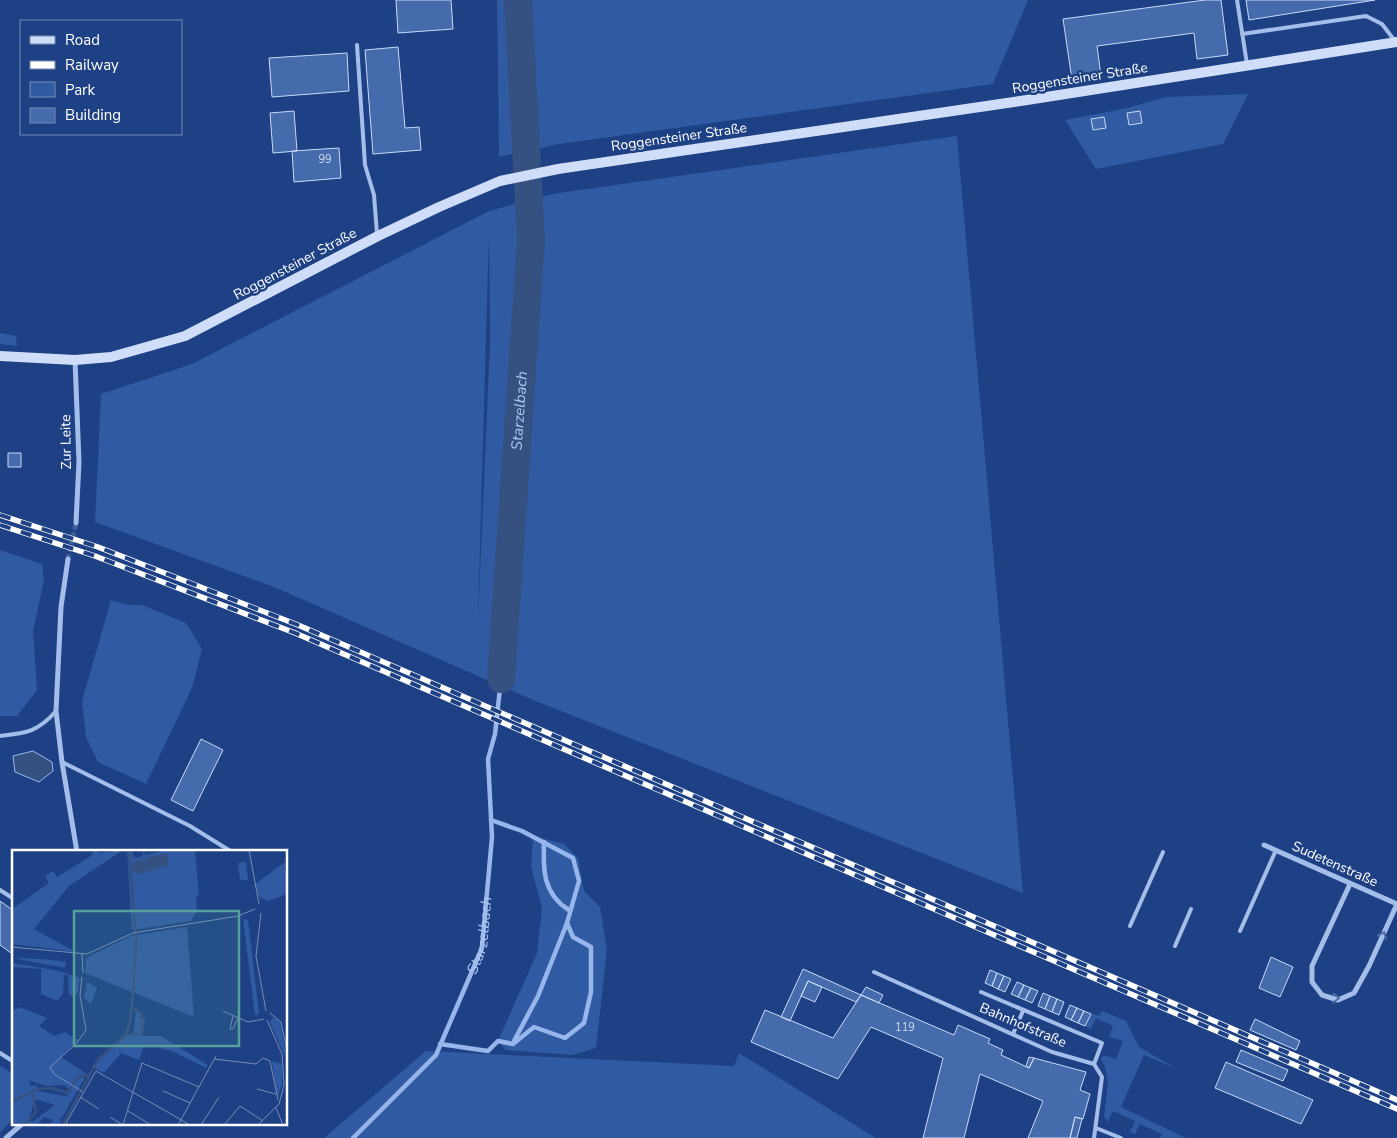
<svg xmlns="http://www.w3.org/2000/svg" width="1397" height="1138" viewBox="0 0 1397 1138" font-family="'Nunito Sans',sans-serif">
  <rect width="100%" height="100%" fill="#1d4184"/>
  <path fill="#305aa2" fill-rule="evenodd" d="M497 0H1028L993 84 559 144 499 157Z
    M1248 94 1223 144 1096 169 1065 120 1128 108 1165 97Z
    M957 136 1023 893 533 700 274 587 95 522 101 394 192 364 489 211 552 194ZM489 233 490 343 478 621V620Z
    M0 333 16 336 17 346 0 344Z
    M0 550 42 564 44 580 33 631 37 690 17 716H0Z
    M111 600 127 605H142L186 623 202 649 192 688 146 784 98 762 86 737 82 701Z
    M533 836 564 844 578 858 584 891 600 907 607 950 596 1048 572 1055 506 1050 498 1041 537 953 542 908 531 867Z
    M1102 1011 1126 1021 1139 1047 1177 1069 1144 1055 1121 1107 1186 1138H1160L1162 1134 1140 1124 1135 1134 1130 1132 1135 1121 1113 1111 1108 1122 1104 1117 1108 1083 1105 1067 1101 1059 1104 1055 1116 1059 1123 1041 1109 1037 1113 1026 1096 1018 1091 1029 1085 1026 1091 1013 1099 1016Z
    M426 1051 734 1066 739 1053 876 1138H324Z
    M0 1066 14 1074V1118L0 1133Z"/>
  <path fill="#355182" stroke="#97b7ec" d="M33 751 52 762 53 771 39 782 15 772 13 756Z"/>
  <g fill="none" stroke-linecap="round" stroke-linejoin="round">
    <g stroke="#97b7ec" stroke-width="4.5">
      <path d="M544 842C543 870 543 894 569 910"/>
      <path d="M514 1041 538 996 567 923"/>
      <path d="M440 1044 488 1051 498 1041 513 1044 534 1027 565 1038 584 1023 591 992V947L573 937 567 923 579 881 573 858 522 831 491 820"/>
      <path id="s1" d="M353 1138 436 1055 482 948 492 837 488 759 495 734 501 679"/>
    </g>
    <path stroke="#355182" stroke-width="28" id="s2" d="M501 679 531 240 518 0"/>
  </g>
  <path fill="#456bad" stroke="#c8daf8" d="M396 0H451L453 29 398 33Z
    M1205 0H1221L1228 55 1197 59 1194 33 1097 46 1101 76 1072 80 1063 19Z
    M1246 0H1375L1249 20Z
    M398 47 405 128 419 127 421 150 373 154 365 50Z
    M347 53 349 91 272 97 269 58Z
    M294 111 297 151 273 153 270 113Z
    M1140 111 1142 123 1129 125 1127 113Z
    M1104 117 1106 128 1093 130 1091 119Z
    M339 148 341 178 294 182 292 151Z
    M8 453H21V467H8Z
    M201 739 223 750 193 811 171 800Z
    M0 901 14 911V955L0 945Z
    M1271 957 1293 967 1280 997 1259 988Z
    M803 969 861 995 856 1002 808 981 790 1021 781 1017Z
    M990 970 997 973 992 986 985 983Z
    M997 973 1004 976 998 989 992 986Z
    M1004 976 1011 979 1005 992 998 989Z
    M808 981 822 987 815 1002 801 996Z
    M1017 982 1024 985 1018 997 1011 994Z
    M1024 985 1031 988 1025 1000 1018 997Z
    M866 987 883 995 879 1003 861 995Z
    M1031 988 1038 991 1032 1003 1025 1000Z
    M1043 993 1050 996 1045 1009 1038 1006Z
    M861 995 954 1035 958 1025 990 1039 988 1043 1003 1050 1001 1055 1029 1068 1034 1058 1086 1072 1080 1090 1090 1094 1083 1119 1075 1117 1070 1138H1028L1043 1101 980 1074 964 1138H923L943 1058 871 1027 838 1079 751 1042 765 1010 833 1038Z
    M1050 996 1057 999 1052 1012 1045 1009Z
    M1057 999 1064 1002 1059 1015 1052 1012Z
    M1070 1005 1077 1008 1071 1020 1065 1017Z
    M1077 1008 1084 1011 1078 1023 1071 1020Z
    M1084 1011 1091 1014 1085 1026 1078 1023Z
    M1255 1019 1300 1041 1296 1050 1250 1030Z
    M1241 1050 1288 1070 1283 1081 1236 1062Z
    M1029 1057 1034 1058 1029 1068 1026 1066Z
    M1226 1062 1313 1100 1301 1124 1215 1088Z
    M1075 1117 1082 1119 1077 1138H1070Z"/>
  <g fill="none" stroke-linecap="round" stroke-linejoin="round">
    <path stroke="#3f5e96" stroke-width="5" stroke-dasharray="5 2.5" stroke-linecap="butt" d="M68 559 76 523"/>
    <path stroke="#a4beea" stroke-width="4" d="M1237 0 1247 64
      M1242 34 1366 16 1382 24 1395 41
      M357 45 365 165 374 195 377 234
      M0 736C26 733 38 732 56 711
      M62 762 190 826 232 852
      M0 890 14 899
      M1130 926 1163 852
      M1240 931 1276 850
      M1175 946 1191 909
      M874 972 1052 1052 1094 1064 1102 1077 1094 1138
      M981 992 1102 1043 1094 1064
      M1013 1034 1023 1011
      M0 1053 14 1062
      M1096 1128 1121 1138"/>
    <path stroke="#a4beea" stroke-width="5" d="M75 360 79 462 76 523
      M68 559 61 607 56 711 62 762 77 852
      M1264 845 1397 904
      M1350 884 1312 966V982L1322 995 1338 1000 1354 993 1369 966 1397 904
      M6 1138 22 1124"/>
    <path stroke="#cfddf8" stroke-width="10" d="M0 356 75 360 111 357 185 336 378 236 439 207 500 181 558 169 1027 100 1397 42"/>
    <g stroke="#fff" stroke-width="5.5">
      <path id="rail" d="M0 515 98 547 298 625 1397 1100
        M0 525 95 556 295 633 1397 1109"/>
    </g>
    <use href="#rail" stroke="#1d4184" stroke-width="4" stroke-dasharray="11" stroke-linecap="butt"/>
  </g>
  <defs><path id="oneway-chevron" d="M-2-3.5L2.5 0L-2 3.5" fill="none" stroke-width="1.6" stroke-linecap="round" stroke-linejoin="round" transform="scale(1.25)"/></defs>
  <g stroke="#4c6da8">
    <use href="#oneway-chevron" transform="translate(1383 935) rotate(-66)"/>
    <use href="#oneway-chevron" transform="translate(1336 998)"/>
  </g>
  <g text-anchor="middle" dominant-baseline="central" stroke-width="5" stroke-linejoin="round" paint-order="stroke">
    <g font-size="11" fill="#d0daea">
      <text x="325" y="159">99</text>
      <text x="905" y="1027">119</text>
    </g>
    <g font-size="14" fill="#fff" stroke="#1d4184">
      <text transform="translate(1080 78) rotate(-9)">Roggensteiner Straße</text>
      <text transform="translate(679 137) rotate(-8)">Roggensteiner Straße</text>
      <text transform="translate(295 264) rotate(-28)">Roggensteiner Straße</text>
      <text transform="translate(66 442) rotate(-91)">Zur Leite</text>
      <text transform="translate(1335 864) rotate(24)">Sudetenstraße</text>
      <text transform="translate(1023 1025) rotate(23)">Bahnhofstraße</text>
    </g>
    <g font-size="15" font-style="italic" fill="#afc8f2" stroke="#1d4184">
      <text stroke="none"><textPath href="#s2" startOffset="269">Starzelbach</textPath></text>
      <text stroke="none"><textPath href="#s1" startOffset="246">Starzelbach</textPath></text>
    </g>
  </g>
  <g transform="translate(12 850)">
    <rect width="275" height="275" fill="#1d4184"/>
    <path d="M82 0 88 3 111 0 57 36 22 79 64 102 0 94V59L37 33 33 26 41 21 45 27 79 6ZM115 0H120L122 8 131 6V0L133 5 155 0H183L187 46 184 47 185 61 179 71 120 80ZM234 12 236 30H228L226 13ZM273 12 275 44 256 51 247 47 243 34ZM231 69 236 70 247 164 243 165ZM175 77 182 167 73 123 74 108 119 86ZM0 108 31 109 54 112 53 118ZM0 113 48 121 67 128 66 143 57 146 56 125H52L51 144 45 151 29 144V119L0 117ZM75 132 85 138 79 154 72 148ZM8 157 35 168 27 176 42 186 53 182 66 190 49 207 75 224 49 269 45 267 49 270 47 275H38L41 270 32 267 25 275H0V161ZM16 230 34 236 52 235 62 243 59 241 54 246 25 241V235L19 236ZM23 249 43 255 20 272 17 270ZM124 160 133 170 130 186H149L196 215 194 218 160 201 142 197 131 198 127 210 109 203 92 223 80 217 112 185 121 186ZM261 167 268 171 275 211 258 172ZM260 211 270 214V235L265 248Z" fill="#305aa2" fill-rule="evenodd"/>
    <path d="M155 3 157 15 135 22 133 8ZM120 17a7 7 0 1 1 14 0a7 7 0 1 1-14 0Z" fill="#355182"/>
    <path fill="none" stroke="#355182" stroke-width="2.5" d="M117 0 124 90 121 141M114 185 128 184 131 179 129 163 120 158M0 251 25 239 40 238 55 243 66 227 77 225M12 275 24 262 20 241M51 275 86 209 113 186 118 173 121 141"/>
    <path fill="none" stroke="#778db5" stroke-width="1" d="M237 0 247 54M249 63 244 106 254 161M0 97 75 104 121 83 226 66 243 59M70 104 71 123M70 127 68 145 74 180 64 194 38 217 42 224 71 242M211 161 236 172 252 169M258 163 269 172 275 201M221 166 218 179H221L226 168M202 209 244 214 251 208 258 211 266 250M245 239 264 244M151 241 178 253M68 247 87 259M264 258 271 275M116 261 139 275M98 267 111 275M53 275 84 221 178 275M111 275 130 213 187 237M166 275 204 206M189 275 207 247M212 275 228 256 251 271M246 275 267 254 272 235 270 204 255 170"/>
    <path fill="#579f9a" fill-opacity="0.15" stroke="#579f9a" stroke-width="2.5" d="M62 61H227V196H62Z"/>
    <rect width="275" height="275" fill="none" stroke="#fff" stroke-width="2.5"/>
  </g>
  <rect x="20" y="20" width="162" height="115" fill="#1d4184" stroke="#778db5"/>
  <rect x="30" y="36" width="25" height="8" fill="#cfddf8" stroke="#778db5"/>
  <text x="65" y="45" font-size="15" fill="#ffffff">Road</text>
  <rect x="30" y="61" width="25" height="8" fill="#ffffff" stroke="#778db5"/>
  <text x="65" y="70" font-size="15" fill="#ffffff">Railway</text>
  <rect x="30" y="82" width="25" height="15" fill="#305aa2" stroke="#778db5"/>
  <text x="65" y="95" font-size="15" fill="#ffffff">Park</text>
  <rect x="30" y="108" width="25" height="15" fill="#456bad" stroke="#778db5"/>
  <text x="65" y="120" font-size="15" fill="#ffffff">Building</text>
</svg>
